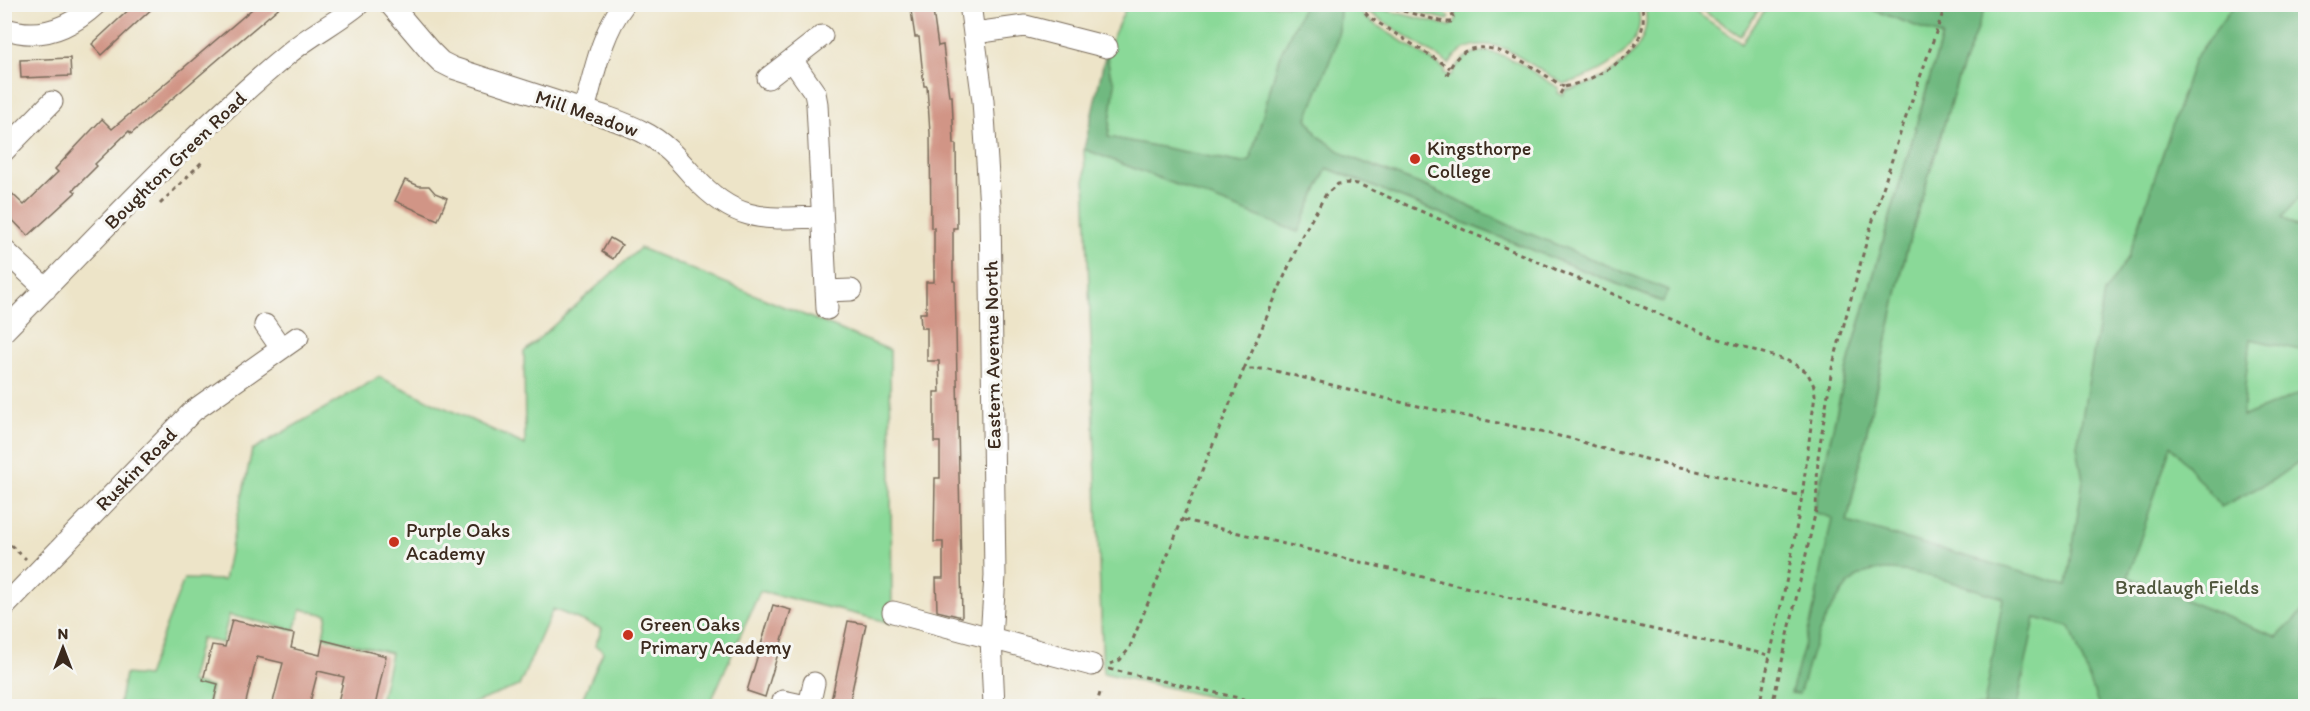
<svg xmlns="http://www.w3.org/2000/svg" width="2310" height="711" viewBox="0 0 2310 711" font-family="Itim,sans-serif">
  <rect width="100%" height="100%" fill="#f6f6f2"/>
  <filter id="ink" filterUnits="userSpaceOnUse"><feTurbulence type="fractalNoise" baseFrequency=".0167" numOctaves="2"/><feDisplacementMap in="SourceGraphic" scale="12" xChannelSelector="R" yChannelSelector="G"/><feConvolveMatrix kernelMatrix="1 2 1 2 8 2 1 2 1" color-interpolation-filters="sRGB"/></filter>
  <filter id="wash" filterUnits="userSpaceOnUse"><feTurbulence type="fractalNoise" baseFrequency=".008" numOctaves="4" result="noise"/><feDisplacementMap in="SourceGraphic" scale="24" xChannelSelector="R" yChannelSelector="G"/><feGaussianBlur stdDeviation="1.35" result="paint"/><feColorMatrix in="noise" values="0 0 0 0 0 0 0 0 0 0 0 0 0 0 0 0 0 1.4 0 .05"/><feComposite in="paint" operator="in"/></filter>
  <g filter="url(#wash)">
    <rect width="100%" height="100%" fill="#ede4c8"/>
    <path fill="#8ad998" stroke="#62825b" stroke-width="1.5" d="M1769 4 1860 5 1942 35 1845 375 1814 512 1847 522 1906 252 1957 81 1986 5H2305V706H1251L1103 673 1084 149 1298 232 1327 168 1662 302 1667 290 1512 227 1432 189 1347 156 1317 135 1307 118 1335 47 1339 30 1340 5H1362L1361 11 1364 17 1445 69 1444 73 1451 76C1476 24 1526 69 1559 88L1558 93 1563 95 1566 90C1604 85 1658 49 1644 5H1685L1742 43Z
      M1127 5H1304L1279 58 1250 161 1242 163 1108 137 1115 83 1110 73 1106 52Z
      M1389 5H1433L1450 17 1448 20 1444 19Z
      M1446 5H1637C1652 47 1598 76 1564 84L1506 49C1484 41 1462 43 1449 64L1367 11 1369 6 1450 26 1456 21C1458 13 1453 9 1446 5Z
      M1694 5H1762L1741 36Z
      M640 248 890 350 892 623 760 591 709 706H587L583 697 603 652 601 649 595 646 602 629 553 609 519 686 466 706H379L391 653 323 637 327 615 301 609 295 630 229 615 222 643 201 638 190 682 211 687 208 706H119L125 674 147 676 184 579 224 580 252 450 379 377 525 445 524 352Z"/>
    <path fill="#6fb980" stroke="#55724f" stroke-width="1.5" d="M1304 5H1340L1339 30 1335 47 1307 118 1317 135 1347 156 1432 189 1513 227 1668 290 1663 302 1327 168 1298 232 1084 149 1106 52 1110 73 1115 83 1108 137 1242 163 1250 161 1279 58Z
      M1860 5H1888L1903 10 1911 5H1986L1957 81 1906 252 1847 522 2067 585 2083 480 2077 446 2104 293 2128 258 2194 59 2234 5H2305V192L2282 217 2305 232V351L2250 339 2242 417 2305 391V457L2273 480 2221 507 2171 445 2128 577 2277 637 2305 609V706H2099L2070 627 2035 618 2017 706H1984L2003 598C1968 588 1891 557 1859 576 1844 585 1831 608 1823 624 1812 645 1807 671 1799 694L1791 693 1812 617 1832 518 1814 512 1845 375 1942 36Z"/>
    <g id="blocks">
      <path fill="#d19586" d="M135 4H157L102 55 92 44Z
        M258 4H283L131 134 129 131 95 164 97 166 73 190 76 192 28 236 4 211V186L24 205 58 172 55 169 102 119 112 129Z
        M910 4H932L938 46 943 45 949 96H952L954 144H956L957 228H953V281H955L962 617 937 611 936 578H943V542H934L935 478H940V442H934V392H940L939 361H927V328H921L920 313H926V282H934V228H931L930 133 927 86H924L919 37H915Z
        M70 58 71 76 21 78 20 60Z
        M405 180 419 186H429L435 193 447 198 438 220 395 201Z
        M610 238 622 245 613 259 602 252Z
        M773 605 791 610 765 697 747 691Z
        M232 620 294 634 291 648 320 655 323 640 386 656 375 706H337L344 677 318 671 309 706H272L283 663 257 657 245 706H213L218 684 203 680 212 645 225 647Z
        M848 621 866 624 849 705 831 701Z"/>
    </g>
  </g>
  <g filter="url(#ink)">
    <use href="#blocks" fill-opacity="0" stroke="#796b5a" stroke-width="1.5"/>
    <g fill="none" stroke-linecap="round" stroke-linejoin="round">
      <g stroke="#796b5a" stroke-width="23">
        <path id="minor" d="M390 4 430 51 441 62 453 68C492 81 531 93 570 106 594 113 620 120 643 132 664 142 679 160 694 177 736 223 764 219 822 217
          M970 4 983 101 990 207 995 576 991 638 994 706
          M4 28C39 41 70 28 96 4
          M975 33 1025 26 1107 47
          M792 60 815 93 817 104 827 309
          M768 78 822 36
          M584 110C594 75 601 34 624 4
          M4 151 52 102
          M4 250 46 289
          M826 291 851 290
          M265 325 281 348
          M4 331C97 237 186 139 288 54 310 35 336 23 359 4
          M4 607 193 411 298 337
          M893 612 1092 665
          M783 701 806 706
          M809 706 814 683"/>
      </g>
      <path stroke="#796b5a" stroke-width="3" stroke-dasharray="4.5 4.5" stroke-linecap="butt" d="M1365 4 1364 11 1369 17 1450 68
        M1377 4 1444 22H1451L1453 17 1451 12 1439 4
        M1447 75C1469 16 1532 68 1564 87
        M1560 94 1564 87C1600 79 1655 50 1641 4
        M160 204 202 162
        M1244 369 1302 236 1326 194 1338 184 1348 183 1358 184 1710 336 1791 362 1807 372 1814 386 1815 395 1802 496 1789 569 1759 706
        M4 497V501
        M1184 520 1507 597 1769 655
        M4 539 26 559
        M1110 664 1120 660 1129 649 1244 369H1268L1404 403 1573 439 1604 449 1802 496
        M1109 669 1275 706
        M1096 706 1100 693
        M1772 706 1816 510 1818 457 1832 368 1868 236 1900 134 1946 4"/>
      <use href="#minor" stroke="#fff" stroke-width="21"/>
    </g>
  </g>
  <g fill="#c8321e" stroke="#f6f6f2" stroke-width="2">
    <circle cx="1415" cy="159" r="6"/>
    <circle cx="394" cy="542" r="6"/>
    <circle cx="628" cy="635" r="6"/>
  </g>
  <g text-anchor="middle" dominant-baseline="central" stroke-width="6" stroke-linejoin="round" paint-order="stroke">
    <g font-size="20" fill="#3b2a1e" stroke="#f6f6f2">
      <text transform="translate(587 113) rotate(19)">Mill Meadow</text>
      <text transform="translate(175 160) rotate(-44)">Boughton Green Road</text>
      <text transform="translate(992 355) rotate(-91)">Eastern Avenue North</text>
      <text transform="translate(136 469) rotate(-46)">Ruskin Road</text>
    </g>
    <g font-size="20" fill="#3b2a1e" stroke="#f6f6f2" text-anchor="start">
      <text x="1427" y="148">Kingsthorpe<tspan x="1427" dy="23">College</tspan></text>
      <text x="406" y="530">Purple Oaks<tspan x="406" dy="23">Academy</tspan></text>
      <text x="640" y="624">Green Oaks<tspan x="640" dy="23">Primary Academy</tspan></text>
    </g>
    <g font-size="20" fill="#4f563c" stroke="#f6f6f2">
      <text x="2187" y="587">Bradlaugh Fields</text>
    </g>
  </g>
  <rect width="2310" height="711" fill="none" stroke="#f6f6f2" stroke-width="24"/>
  <g transform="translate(63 648)" stroke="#f6f6f2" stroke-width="4.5" paint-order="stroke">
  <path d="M0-4.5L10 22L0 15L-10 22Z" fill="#3b2a1e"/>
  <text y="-9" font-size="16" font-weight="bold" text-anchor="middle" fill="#3b2a1e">N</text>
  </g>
</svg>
